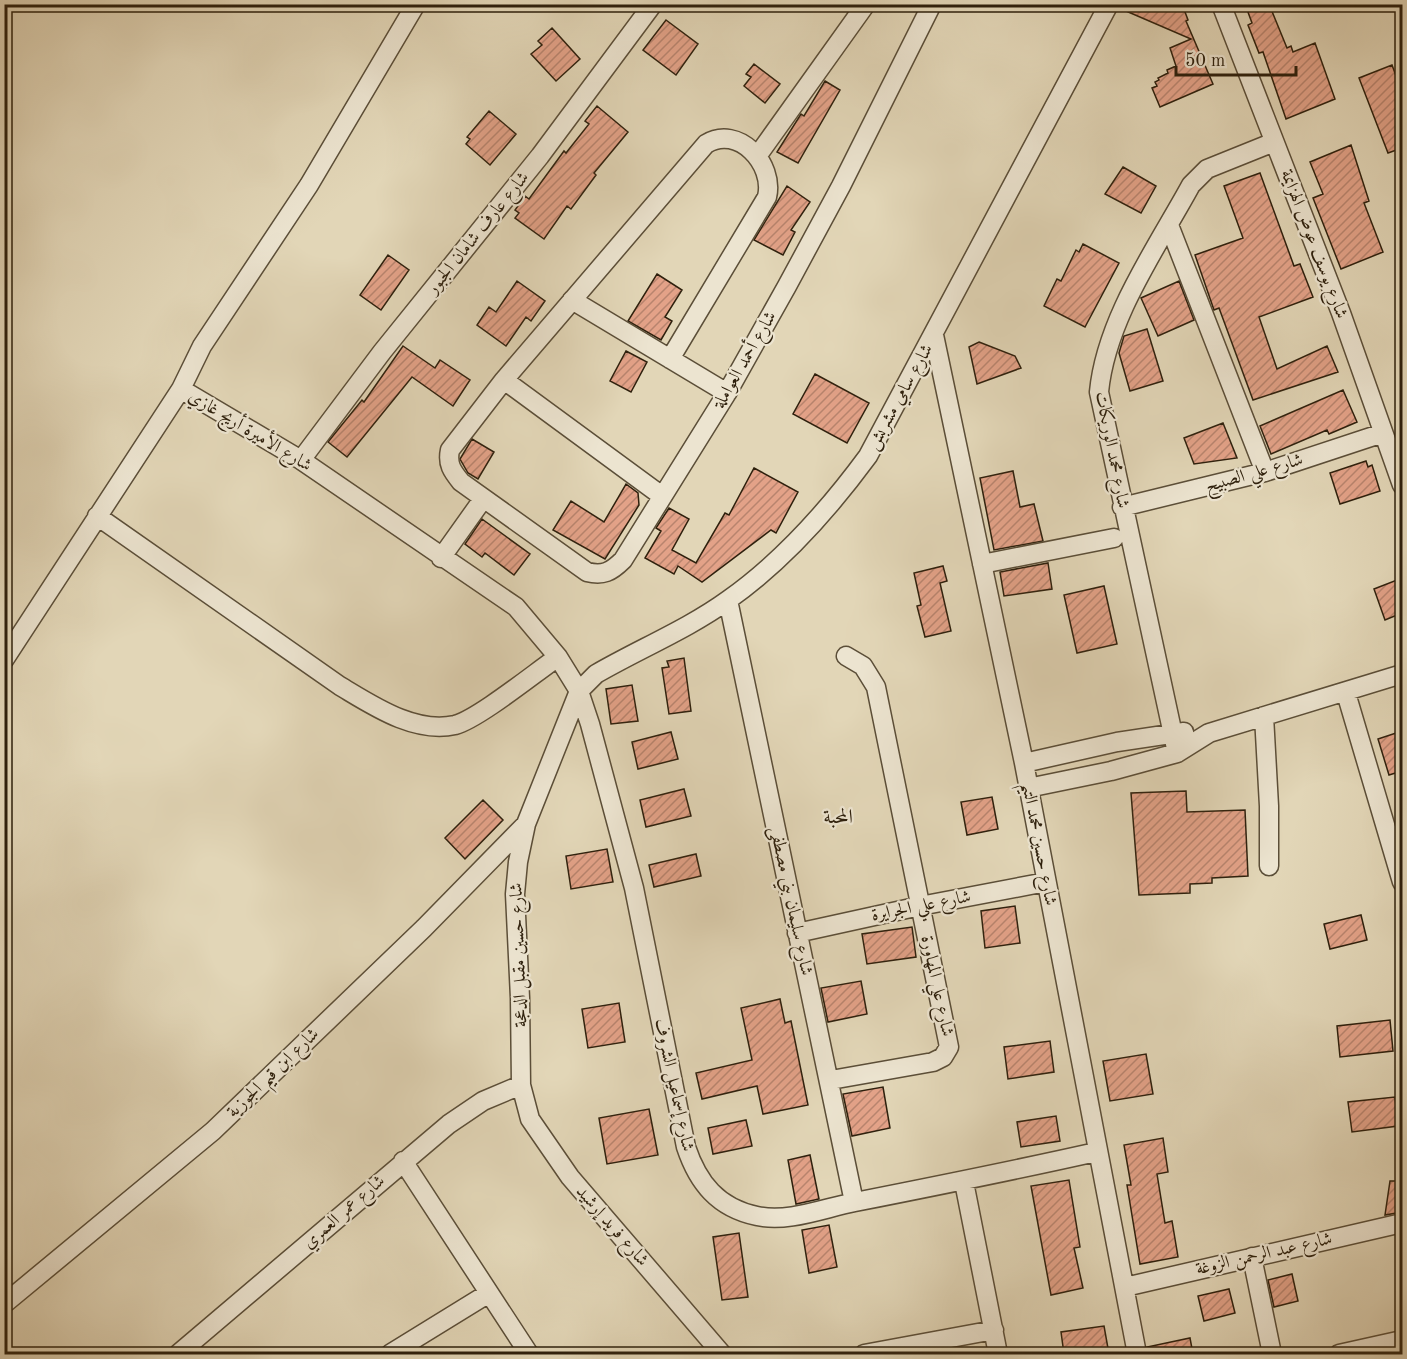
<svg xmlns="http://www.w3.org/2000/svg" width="1407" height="1359" viewBox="0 0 1407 1359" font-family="'Old Standard TT',Amiri,serif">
  <defs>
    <pattern id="building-hatch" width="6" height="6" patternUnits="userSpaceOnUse" patternTransform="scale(1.5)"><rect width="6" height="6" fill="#e3a288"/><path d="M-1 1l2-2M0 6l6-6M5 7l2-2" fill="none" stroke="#b8846e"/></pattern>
  </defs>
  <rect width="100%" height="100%" fill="#e2d6b7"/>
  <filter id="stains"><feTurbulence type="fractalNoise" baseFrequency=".00333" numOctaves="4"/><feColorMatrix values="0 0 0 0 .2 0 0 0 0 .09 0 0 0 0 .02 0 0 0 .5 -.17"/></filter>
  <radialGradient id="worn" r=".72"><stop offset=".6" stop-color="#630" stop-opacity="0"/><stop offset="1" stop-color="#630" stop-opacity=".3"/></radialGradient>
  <path fill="url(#building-hatch)" stroke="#2e200d" stroke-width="1.5" d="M1120 4H1182L1188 20 1186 21 1213 84 1160 107 1152 88 1157 86 1155 82 1159 80 1158 78 1168 73 1167 70 1176 66 1170 48 1191 39 1119 8Z
    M1245 4H1269L1287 48 1291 46 1293 52 1315 43 1335 99 1286 119 1263 52 1259 53 1248 25 1252 23Z
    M666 20 698 44 676 75 643 50Z
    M552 28 580 59 556 81 531 54 542 45 538 41Z
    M754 64 780 84 765 103 744 86 751 77 746 74Z
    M1392 65 1402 92V148L1388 153 1359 78Z
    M825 81 840 90 798 163 777 152 801 114 804 116Z
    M597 106 628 132 594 173 596 175 571 209 567 206 544 239 515 218 519 213 515 210 525 196 529 199 564 151 566 153 589 124 585 121Z
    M489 111 516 134 490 165 466 144 470 139 467 137Z
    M1351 145 1369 201 1364 203 1383 252 1341 269 1313 198 1323 194 1310 162Z
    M1123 167 1156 186 1141 213 1105 194Z
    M1260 173 1294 266 1300 264 1313 297 1259 317 1277 369 1327 346 1338 372 1253 400 1219 308 1214 310 1195 255 1243 238 1224 186Z
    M787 186 810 202 791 230 795 232 783 255 754 240Z
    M1083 244 1119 263 1085 327 1044 306 1057 279 1061 281 1076 250 1079 252Z
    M388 255 409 270 381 310 360 295Z
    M657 274 682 290 665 317 672 321 661 340 628 321Z
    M517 281 545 301 531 321 526 317 506 346 477 325 489 307 496 312Z
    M1179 281 1194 320 1158 336 1141 298Z
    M1147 329 1163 381 1130 391 1119 353 1124 336Z
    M979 342 1015 356 1021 368 977 384 969 347Z
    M403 346 435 368 440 360 470 380 453 406 412 377 347 457 328 442 362 400 364 402Z
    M626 351 647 362 631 392 610 381Z
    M815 374 869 403 847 443 793 414Z
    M1343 390 1357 422 1329 434 1327 430 1271 454 1260 426Z
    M1223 423 1237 458 1194 464 1184 438Z
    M472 439 494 452 478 479 468 473 460 459Z
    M1366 461 1368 467 1372 465 1380 491 1340 504 1330 473Z
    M754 468 798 492 776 533 771 530 702 582 678 566 674 574 645 558 661 531 656 528 669 508 689 519 672 550 696 563 725 513 729 515Z
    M1013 471 1020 507 1034 504 1043 541 994 550 980 478Z
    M626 484 638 493 639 505 605 559 553 530 571 501 604 522Z
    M482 519 530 554 514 575 485 553 482 557 465 544Z
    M1048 563 1052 589 1004 596 1000 572Z
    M943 566 947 581 940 583 951 631 925 637 917 606 921 605 914 573Z
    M1402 578V613L1385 620 1374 589Z
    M1104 586 1117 644 1077 653 1064 595Z
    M684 658 691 711 669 714 662 668 669 667 667 661Z
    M632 685 638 721 611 724 606 689Z
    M1402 731V771L1389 775 1378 739Z
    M671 732 678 759 638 769 632 742Z
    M684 789 691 816 646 827 640 800Z
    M1186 791 1187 812 1245 810 1248 876 1212 878V883L1190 884V893L1139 895 1131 793Z
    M992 797 998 829 967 835 961 802Z
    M483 800 503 820 465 859 445 838Z
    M607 849 613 882 571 889 566 856Z
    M696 854 701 876 654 887 649 865Z
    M1015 906 1020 943 985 948 981 911Z
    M1361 915 1367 940 1330 949 1324 924Z
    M912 927 916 957 867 964 862 934Z
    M861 981 867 1014 828 1022 821 988Z
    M780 999 785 1023 791 1021 808 1105 763 1114 757 1086 702 1099 696 1073 752 1060 741 1008Z
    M619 1003 625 1042 588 1048 582 1009Z
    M1390 1020 1393 1051 1340 1057 1337 1026Z
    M1050 1041 1054 1072 1008 1079 1004 1047Z
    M1146 1054 1153 1094 1110 1101 1103 1061Z
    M883 1087 890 1128 852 1136 843 1094Z
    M1395 1097 1398 1126 1352 1132 1348 1102Z
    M649 1109 658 1155 607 1164 599 1118Z
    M1056 1116 1060 1141 1021 1147 1017 1122Z
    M746 1120 752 1146 713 1154 708 1128Z
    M1163 1138 1168 1172 1157 1174 1165 1223 1172 1221 1178 1257 1140 1264 1127 1185H1131L1124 1145Z
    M810 1155 819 1199 796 1204 788 1160Z
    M1069 1180 1080 1247 1074 1248 1083 1288 1051 1295 1031 1186Z
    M1390 1181H1402V1212L1385 1215Z
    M829 1225 837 1267 809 1273 802 1230Z
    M739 1233 748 1297 722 1300 713 1237Z
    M1292 1274 1298 1301 1274 1307 1268 1280Z
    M1229 1289 1235 1313 1204 1321 1198 1296Z
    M1104 1326 1109 1354H1064L1061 1332Z
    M1190 1338 1193 1354H1148L1147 1347Z"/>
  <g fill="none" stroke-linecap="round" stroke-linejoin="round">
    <g stroke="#5b4e38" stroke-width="21">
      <path id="minor" d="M416 4 309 185 202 346 181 389 301 460 516 607 558 657 579 691 590 724 634 888 686 1147C698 1183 718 1208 757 1216 788 1223 824 1208 855 1202 936 1186 1016 1170 1096 1152
        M1221 4 1341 313 1402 485
        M758 155 866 4
        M1169 225 1265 472
        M572 300 727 393
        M934 335 1024 763 1137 1354
        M670 359 767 197C775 164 738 124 706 144L504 380 450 450C447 464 452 471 461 482L587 572C603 576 611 572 623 560L727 393 787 286 841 186 932 4
        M504 380 662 496
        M301 460 382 352 540 156 653 4
        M1122 507 1265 472 1383 433
        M97 516 340 686C372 705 414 734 455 725 478 719 536 672 558 657
        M441 558 483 499
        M982 564 1114 538
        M728 600 854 1202
        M4 660 181 389
        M1346 693 1402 882
        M1264 716 1269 806V866
        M1177 753 1099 392C1106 319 1156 249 1191 185L1207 169 1274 142
        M1024 763 1117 742 1184 732
        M1028 788 1111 771 1177 753 1209 733 1402 674
        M797 933 920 906 1046 882
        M831 1080 933 1062 943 1057 949 1047 876 687 863 666 846 656
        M403 1161 529 1354
        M964 1182 998 1354
        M1252 1257 1272 1354
        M1125 1287 1402 1223
        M4 1304 213 1131 424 928 526 824
        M178 1354 449 1124 483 1101 521 1085
        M390 1354 489 1293
        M722 1354 570 1177 530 1119 521 1085 520 998 515 894 518 862 526 824 579 691 596 674C639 649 688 629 728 600 782 562 829 509 868 456L1109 4
        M864 1354 994 1330
        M1339 1354 1402 1340"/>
    </g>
    <use href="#minor" stroke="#ece4d0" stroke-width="18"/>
  </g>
  <g text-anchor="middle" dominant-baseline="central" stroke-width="4.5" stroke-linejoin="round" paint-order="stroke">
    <g font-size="18" fill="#2e200d" stroke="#ece4d0">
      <text transform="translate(478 233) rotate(-51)">شارع عارف شامان الجبور</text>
      <text transform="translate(1314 244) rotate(69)">شارع يوسف عوض الهزايمة</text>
      <text transform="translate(745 360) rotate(-60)">شارع أحمد العواملة</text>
      <text transform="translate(900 397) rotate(-61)">شارع سامي مشربش</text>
      <text transform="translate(250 431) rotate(31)">شارع الأميرة أريج غازي</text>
      <text transform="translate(1112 450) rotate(79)">شارع محمد الوريكات</text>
      <text transform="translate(1254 473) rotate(-16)">شارع علي الصبيح</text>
      <text transform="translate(1039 844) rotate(79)">شارع حسين محمد التيم</text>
      <text transform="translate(791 901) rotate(78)">شارع سليمان بني مصطفى</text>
      <text transform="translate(921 906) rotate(-11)">شارع علي الجرايرة</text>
      <text transform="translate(519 955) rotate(-92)">شارع حسين مقبل الدعجة</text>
      <text transform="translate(937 986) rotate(78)">شارع علي المهاورة</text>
      <text transform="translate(273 1073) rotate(-44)">شارع ابن قيم الجوزية</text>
      <text transform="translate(674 1085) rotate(78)">شارع إسماعيل الشروف</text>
      <text transform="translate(344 1212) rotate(-41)">شارع عمر العمري</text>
      <text transform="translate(612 1226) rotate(49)">شارع فريد إرشيد</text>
      <text transform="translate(1264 1254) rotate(-13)">شارع عبد الرحمن الزوغة</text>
    </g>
    <g font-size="20" fill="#2e200d" stroke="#ece4d0">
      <text x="838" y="818">المحبة</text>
    </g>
  </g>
  <rect width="1407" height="1359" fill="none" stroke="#e2d6b7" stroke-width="24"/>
  <rect x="6" y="6" width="1395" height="1347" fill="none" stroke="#2e200d" stroke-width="3"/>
  <rect x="12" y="12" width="1383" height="1335" fill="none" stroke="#2e200d" stroke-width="1.5"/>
  <path d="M1176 66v9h120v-9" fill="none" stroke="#2e200d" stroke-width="3"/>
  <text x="1185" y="66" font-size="18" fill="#2e200d" stroke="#ece4d0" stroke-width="4.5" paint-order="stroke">50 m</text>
  <rect width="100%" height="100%" filter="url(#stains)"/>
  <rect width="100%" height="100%" fill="url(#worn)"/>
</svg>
